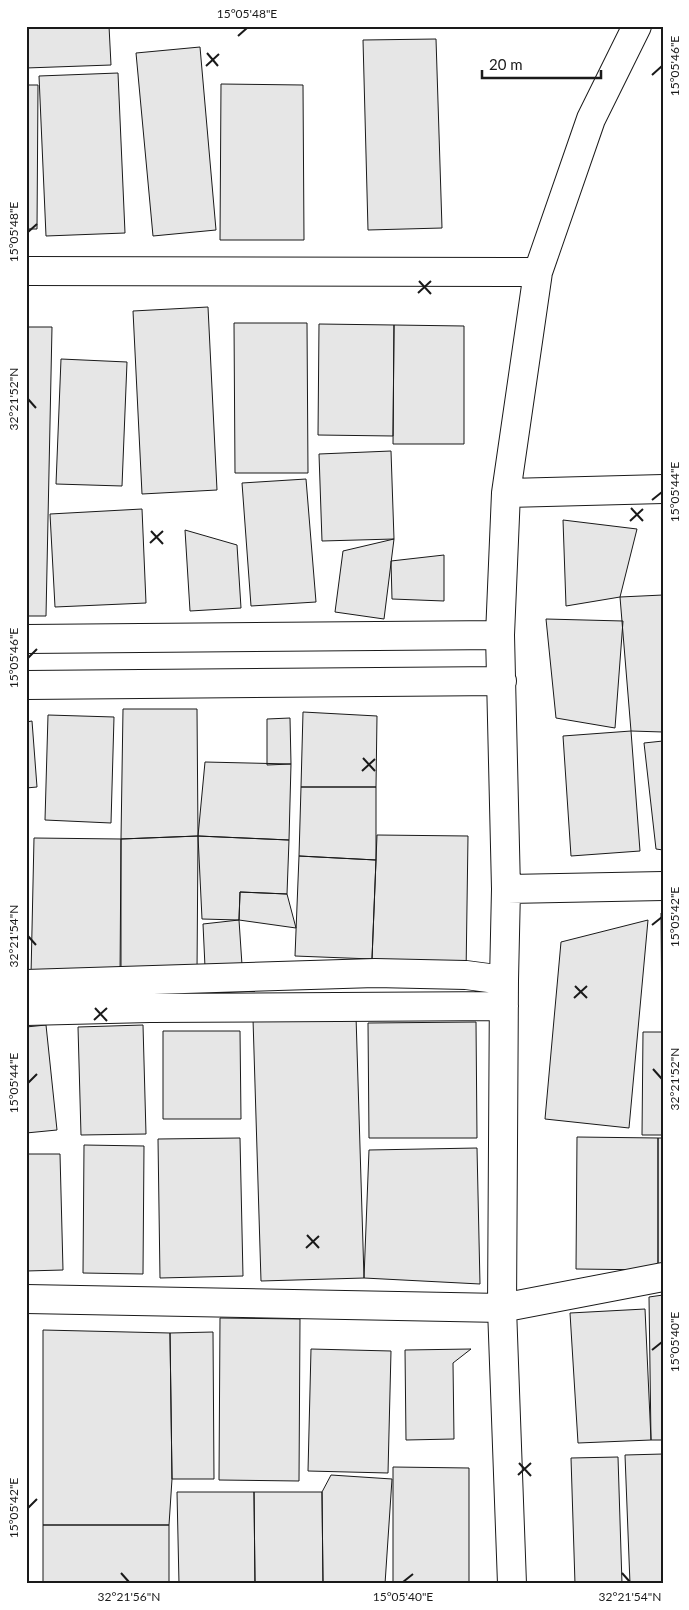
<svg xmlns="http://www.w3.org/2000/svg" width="689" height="1610" viewBox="0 0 689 1610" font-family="Lato,sans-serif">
  <rect width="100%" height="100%" fill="#fff"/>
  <path fill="#e6e6e6" stroke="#1a1a1a" d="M26 26H109L111 65 26 68Z
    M436 39 442 228 368 230 363 40Z
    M200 47 216 230 153 236 136 53Z
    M118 73 125 233 46 236 39 76Z
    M221 84 303 85 304 240H220Z
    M26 85H38L37 229H26Z
    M208 307 217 490 142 494 133 311Z
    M234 323H307L308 473H235Z
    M319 324 394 325 393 436 318 435Z
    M394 325 464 326V444H393Z
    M26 327H52L46 616H26Z
    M61 359 127 362 122 486 56 484Z
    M391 451 394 539 322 541 319 454Z
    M306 479 316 602 251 606 242 483Z
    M142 509 146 603 55 607 50 514Z
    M563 520 637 529 620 597 566 606Z
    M185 530 237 545 241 608 190 611Z
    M394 539 384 619 335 612 343 551Z
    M444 555V601L392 599 391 561Z
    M663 595V732L631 731 620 597Z
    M546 619 623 621 615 728 556 718Z
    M123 709H197L198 836 121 839Z
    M303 712 377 716 376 787H301Z
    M48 715 114 717 111 823 45 820Z
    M290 718 291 764 267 765V719Z
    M32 721 37 787 26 788V722Z
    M631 731 640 851 571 856 563 736Z
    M663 741V850L656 849 644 743Z
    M205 762 291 764 289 840 198 836Z
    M301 787H376V860L299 856Z
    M377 835 468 836 466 975 375 973 372 959Z
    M198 836 289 840 287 894 240 892 239 920 202 919Z
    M198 836 197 972 121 969V839Z
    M34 838 121 839 120 977 31 975Z
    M299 856 376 860 372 959 295 956Z
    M240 892 287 894 296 928 239 920Z
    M661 913H663V1033H662Z
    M239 920 242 965 205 967 203 924Z
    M648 920 629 1128 545 1119 561 942Z
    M356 1016 364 1278 261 1281 253 1019Z
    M476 1022 477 1138H369L368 1023Z
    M46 1025 57 1130 26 1133V1027Z
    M143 1025 146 1134 81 1135 78 1027Z
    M163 1031H240L241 1119H163Z
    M643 1032H663V1135H642Z
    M577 1137 658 1138V1270L576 1269Z
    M240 1138 243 1276 160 1278 158 1139Z
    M658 1138H663V1268L658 1270Z
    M84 1145 144 1146 143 1274 83 1273Z
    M477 1148 480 1284 364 1278 369 1150Z
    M26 1154H60L63 1270 26 1271Z
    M663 1295V1440H651L649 1297Z
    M645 1309 651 1440 578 1443 570 1313Z
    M220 1318 300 1319 299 1481 219 1480Z
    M43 1330 170 1333 172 1479 169 1525H43Z
    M213 1332 214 1479H172L170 1333Z
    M311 1349 391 1351 388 1473 308 1471Z
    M471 1349 453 1363 454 1439 406 1440 405 1350Z
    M663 1454V1584H630L625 1455Z
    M618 1457 622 1584H575L571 1458Z
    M393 1467 469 1468V1584H393Z
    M331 1475 392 1479 385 1584H323L322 1492Z
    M177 1492H254L255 1584H179Z
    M254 1492H322L323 1584H255Z
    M43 1525H169V1584H43Z"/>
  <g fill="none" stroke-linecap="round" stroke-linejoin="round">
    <g stroke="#1a1a1a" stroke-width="30">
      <path id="minor" d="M26 271 538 272
        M506 493 663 489
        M26 639 500 635
        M26 685 502 681
        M506 889 663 886
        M26 984 375 973 466 975 504 980
        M26 1011 150 1008 504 1006
        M26 1299 502 1308 663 1277
        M512 1584 502 1308 504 980 506 889 500 635 506 493 538 272 591 119 637 26"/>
    </g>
    <use href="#minor" stroke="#fff" stroke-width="28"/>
  </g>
  <path fill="none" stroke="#1a1a1a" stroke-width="2" d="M238 36 247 28M207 53 218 66M206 66 219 54M652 75 662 66M28 232 37 224M419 281 431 294M418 293 431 281M28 399 36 408M652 500 662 492M631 508 643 521M630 521 643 509M151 531 163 544M150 543 163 531M28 658 37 649M363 758 375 771M362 771 375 759M652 925 662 917M28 936 36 945M575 986 587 998M574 998 587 986M95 1008 107 1021M94 1020 107 1008M653 1069 662 1079M28 1083 37 1074M307 1235 319 1248M306 1248 319 1236M652 1350 662 1342M519 1463 531 1476M518 1475 531 1463M28 1508 37 1499M121 1573 129 1582M622 1573 630 1582M403 1582 413 1574"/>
  <rect width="689" height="1610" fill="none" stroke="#ffffff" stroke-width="55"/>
  <path d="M482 70v8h119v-8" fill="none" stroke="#1a1a1a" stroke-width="2.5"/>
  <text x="489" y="70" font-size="15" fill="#1a1a1a" stroke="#ffffff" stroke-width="4" paint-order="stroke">20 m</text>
  <rect x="28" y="28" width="634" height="1554" fill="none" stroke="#1a1a1a" stroke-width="2"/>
  <g font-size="12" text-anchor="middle" fill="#1a1a1a">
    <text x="247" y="18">15°05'48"E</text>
    <text transform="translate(675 66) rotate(-90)" y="4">15°05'46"E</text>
    <text transform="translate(14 232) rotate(-90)" y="4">15°05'48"E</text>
    <text transform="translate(14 399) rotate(-90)" y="4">32°21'52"N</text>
    <text transform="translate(675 492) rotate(-90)" y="4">15°05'44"E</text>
    <text transform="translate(14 658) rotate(-90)" y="4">15°05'46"E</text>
    <text transform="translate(675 917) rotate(-90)" y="4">15°05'42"E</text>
    <text transform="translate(14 936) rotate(-90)" y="4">32°21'54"N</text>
    <text transform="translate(675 1079) rotate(-90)" y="4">32°21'52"N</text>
    <text transform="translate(14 1083) rotate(-90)" y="4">15°05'44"E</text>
    <text transform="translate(675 1342) rotate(-90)" y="4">15°05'40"E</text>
    <text transform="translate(14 1508) rotate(-90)" y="4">15°05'42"E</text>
    <text x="129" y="1601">32°21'56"N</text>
    <text x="403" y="1601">15°05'40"E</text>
    <text x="630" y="1601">32°21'54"N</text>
  </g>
</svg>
